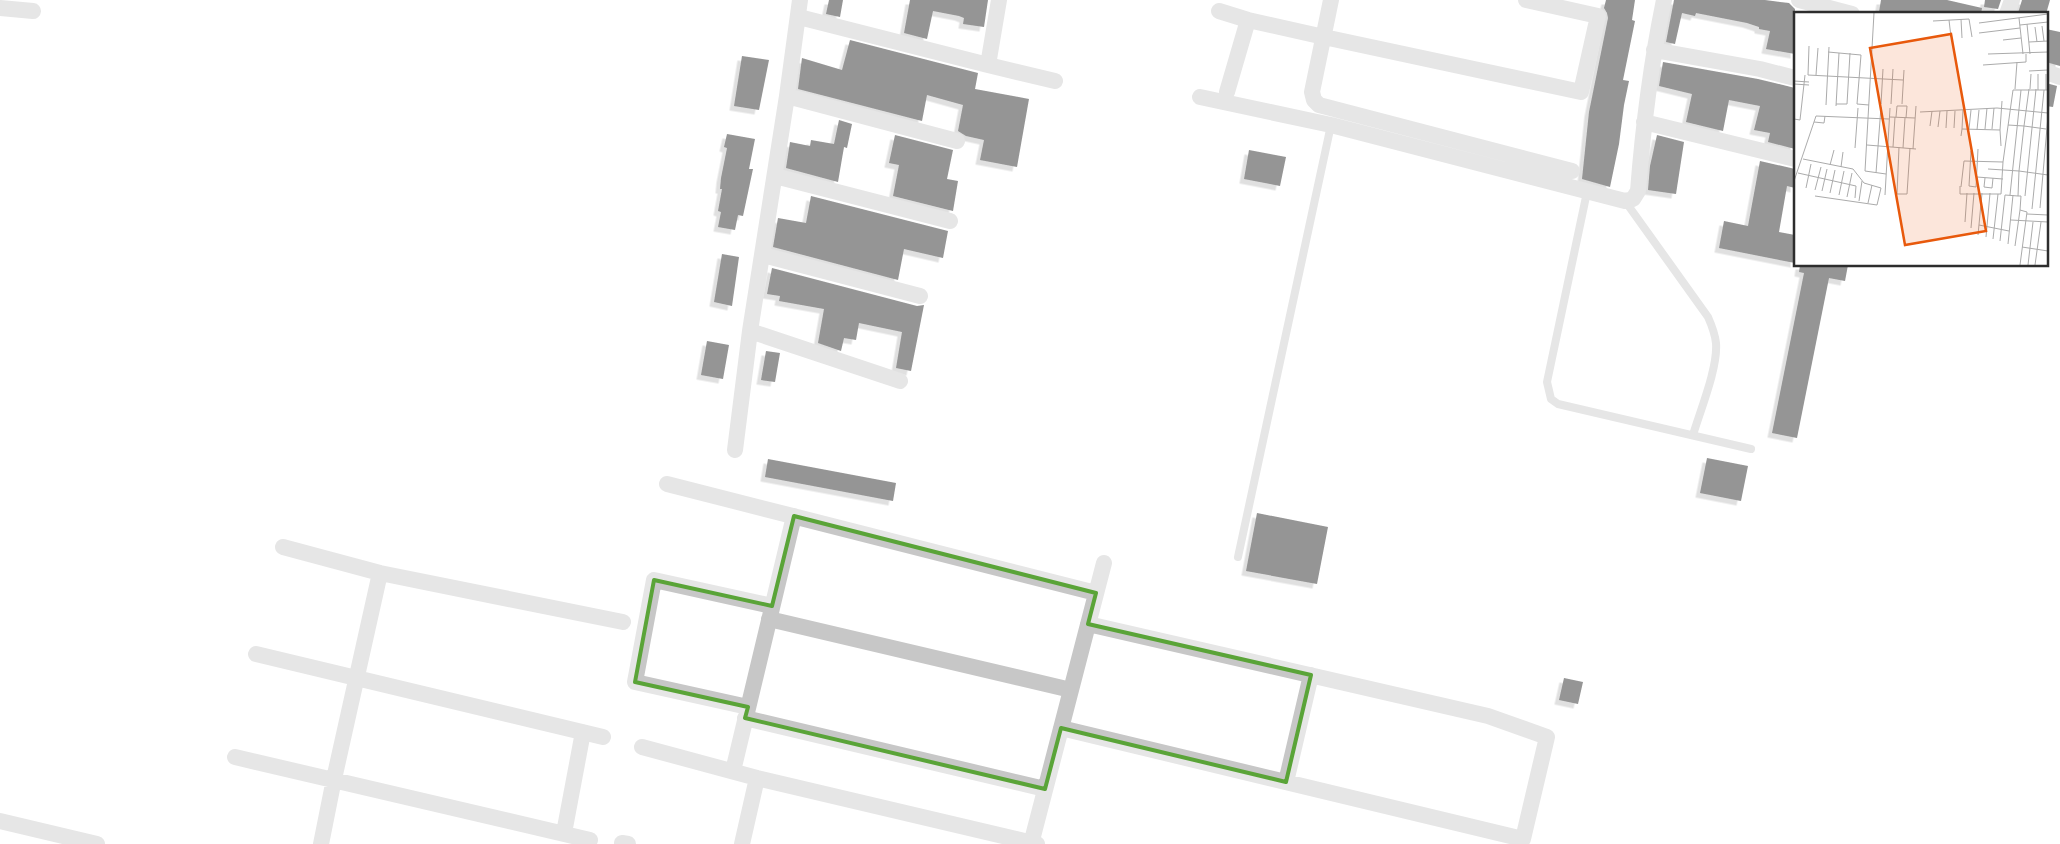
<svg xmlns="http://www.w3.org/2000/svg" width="2060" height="844" viewBox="0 0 2060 844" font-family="'Fira Sans Condensed',sans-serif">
  <defs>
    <filter id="shadow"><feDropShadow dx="-4.5" dy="4.5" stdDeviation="0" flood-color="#0004"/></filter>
  </defs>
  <rect width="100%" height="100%" fill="#fff"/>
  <path fill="#141414" filter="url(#shadow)" d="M829 0H843L840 17 826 14Z
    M910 0H988L984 27 963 24 964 18 959 16 933 11 927 39 904 33Z
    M1606 0H1635L1632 20 1635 21 1623 80 1629 81 1624 105 1619 144 1610 187 1582 179 1589 112 1608 18 1607 13 1604 8Z
    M1674 0H1765L1789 3 1795 9V54L1766 49 1770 31 1759 29V27L1747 23 1696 13 1695 16 1682 13 1675 44 1666 42Z
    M1881 0H1947L1982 8 1981 14H1887L1879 12Z
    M1985 0H2001L1998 9 1984 7Z
    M2022 0H2050L2046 14 2018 13Z
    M2046 29 2060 32V66L2046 62Z
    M850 40 978 73 975 89 1029 99 1017 167 980 160 984 140 966 136 958 131 963 105 927 95 922 121 798 89 802 58 842 70Z
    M742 56 769 60 759 110 734 106Z
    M1663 62 1758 79 1795 88V149L1768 142 1770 133 1754 130 1760 106 1729 100 1723 131 1686 122 1692 94 1659 86Z
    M2046 83 2057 86 2053 107 2046 106Z
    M839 120 852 124 847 148 844 147 838 182 786 168 790 142 810 146 811 140 834 144Z
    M727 134 755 139 749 169H753L743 216 738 215 735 230 718 227 721 212 718 211 722 189H720L721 178 727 148 724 147Z
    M895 135 953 150 947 179 958 181 953 211 893 196 899 165 889 163Z
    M1657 135 1684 142 1676 194 1648 190 1650 166Z
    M1249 150 1286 157 1280 186 1244 179Z
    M1760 161 1795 169V188L1787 186 1779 232 1795 235V263L1719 248 1724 221 1748 226Z
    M811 196 948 231 943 258 904 249 898 280 773 247 778 218 806 223Z
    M722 254 739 257 732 306 714 302Z
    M1800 265H1848L1845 281 1829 278 1797 438 1772 433 1804 273 1799 272Z
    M772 268 917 306 924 305 911 371 896 368 902 332 859 323 856 340 844 338 841 351 818 343 824 309 779 301 780 296 767 294Z
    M707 341 729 345 723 379 701 375Z
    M766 351 780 353 775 382 761 380Z
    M1707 458 1748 466 1741 501 1700 493Z
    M768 459 896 483 893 501 765 477Z
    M1257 513 1328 527 1317 584 1246 571Z
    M1564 678 1583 682 1578 704 1559 700Z"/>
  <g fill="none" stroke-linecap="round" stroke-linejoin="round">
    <path stroke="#c7c7c7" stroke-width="8" d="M1587 192 1547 382 1551 399 1558 404 1751 449
      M1625 201 1708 317C1712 326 1715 334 1716 343 1718 368 1700 411 1693 435
      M1238 557 1331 125"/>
    <path stroke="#c7c7c7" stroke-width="16" d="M999 0 988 65 1055 81
      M1331 0 1312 92 1314 100 1319 105 1572 171
      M1799 0 1852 14
      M0 8 33 11
      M1219 11 1248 20 1324 37 1581 92 1598 16 1526 0
      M2007 14 2012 0
      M799 17 988 65
      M1654 50 1760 69 1795 78
      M2046 72 2060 77
      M1227 92 1248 20
      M787 96 957 141
      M1200 97 1331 125 1625 201 1633 199 1638 191C1643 127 1651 63 1664 0
      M1644 122 1795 159
      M775 176 950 221
      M763 255 920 296
      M750 331 900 381
      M735 450 750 331 787 96 800 0
      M667 484 1096 593
      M283 547 380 573 623 622
      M769 619 1071 690
      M256 654 603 737
      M748 707 635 682 654 580 772 606
      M745 718 1045 789
      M1061 728 1523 839 1547 737 1488 716 1088 624
      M642 747 757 778 1037 844
      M235 757 590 840
      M733 771 794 516
      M1286 782 1311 675
      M0 821 97 844
      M564 833 583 732
      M622 843 628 844
      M321 844 334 779 380 573
      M742 844 757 778
      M1031 844 1104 563"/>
  </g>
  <path d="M0 0H2060V844H0ZM794 516 1096 593 1088 624 1311 675 1286 782 1061 728 1045 789 745 718 748 707 635 682 654 580 772 606Z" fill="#fff" fill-opacity=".55" fill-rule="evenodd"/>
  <path fill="none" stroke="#5aa438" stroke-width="4" stroke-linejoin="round" d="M794 516 1096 593 1088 624 1311 675 1286 782 1061 728 1045 789 745 718 748 707 635 682 654 580 772 606Z"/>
  <g transform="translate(1794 12)">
    <rect width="254" height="254" fill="#fff"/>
    <path fill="none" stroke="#ababab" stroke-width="1" d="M80 1 71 159 92 162M225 6 229 42M167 7 168 26M155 8 157 25M139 9 175 7 178 25M185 11 254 2M233 12 236 42M226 13 254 10M248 14 250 29M241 15 243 30M185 21 226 16M209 28 227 26M235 30 254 29M15 34 14 63 109 68M34 40 67 43 63 92 75 93M194 42 254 40M189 53 232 50V42M235 59 254 58M22 63 24 36M0 69 15 70M0 72 15 73M221 77 223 50M235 77 230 114 252 117M236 77 237 62M244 78V62M252 78V62M42 92H53L56 41M87 92 89 57M97 92 99 57M108 92 110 58M32 93 35 35M42 94 45 41M126 100 203 96 254 101M96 105 121 106M102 105 103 94H113L112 106M0 107 6 108 11 63M20 110 30 111 31 104M136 114 138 99M144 115 146 99M152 116 153 99M160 116 161 99M168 117 169 98M175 117 177 98M191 117 193 96M198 117 200 96M183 118 185 98M206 118 208 89M167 124 168 117 206 118 207 134M73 133 122 137M99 135 101 105M105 135 103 182H113L116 136M61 136 64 96M109 136 111 106M119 137 122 94M177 139 175 174 182 175 184 137M9 147 59 157 70 171 87 176 83 193 21 184M209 150 219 78H254M36 153 40 138M47 155 49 140M194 157 225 159 230 114 214 113M4 161 62 174 61 186M82 161 87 95M183 165 209 167M191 166 190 175 198 176 199 166M0 169 22 104 95 107M166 174V182H207M167 175 170 149 209 150 207 182M12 176 17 152M21 178 27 155M28 179 33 157M36 181 41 158M45 183 50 159M91 183 96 96M216 183 227 78M224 184H227L226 198 233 200 226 253M231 184 242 77M53 185 58 161M65 189 68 169M74 191 78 173M246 196 254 104M238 197 250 78M233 202 254 203M217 208 254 210M171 210 173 181M185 213 215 219M177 216 180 181M184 223 188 181M192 225 196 181M199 227 204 182M206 229 211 183 224 184 225 159 254 163M214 232 219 183M221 234 226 198M228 235 254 239M234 253 239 210M241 253 247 210"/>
    <path fill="#e8590c" fill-opacity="0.15" stroke="#e8590c" stroke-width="2.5" d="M157 22 192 219 111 233 76 36Z"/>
    <rect width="254" height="254" fill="none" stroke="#2d2d2d" stroke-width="2.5"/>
  </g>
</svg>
